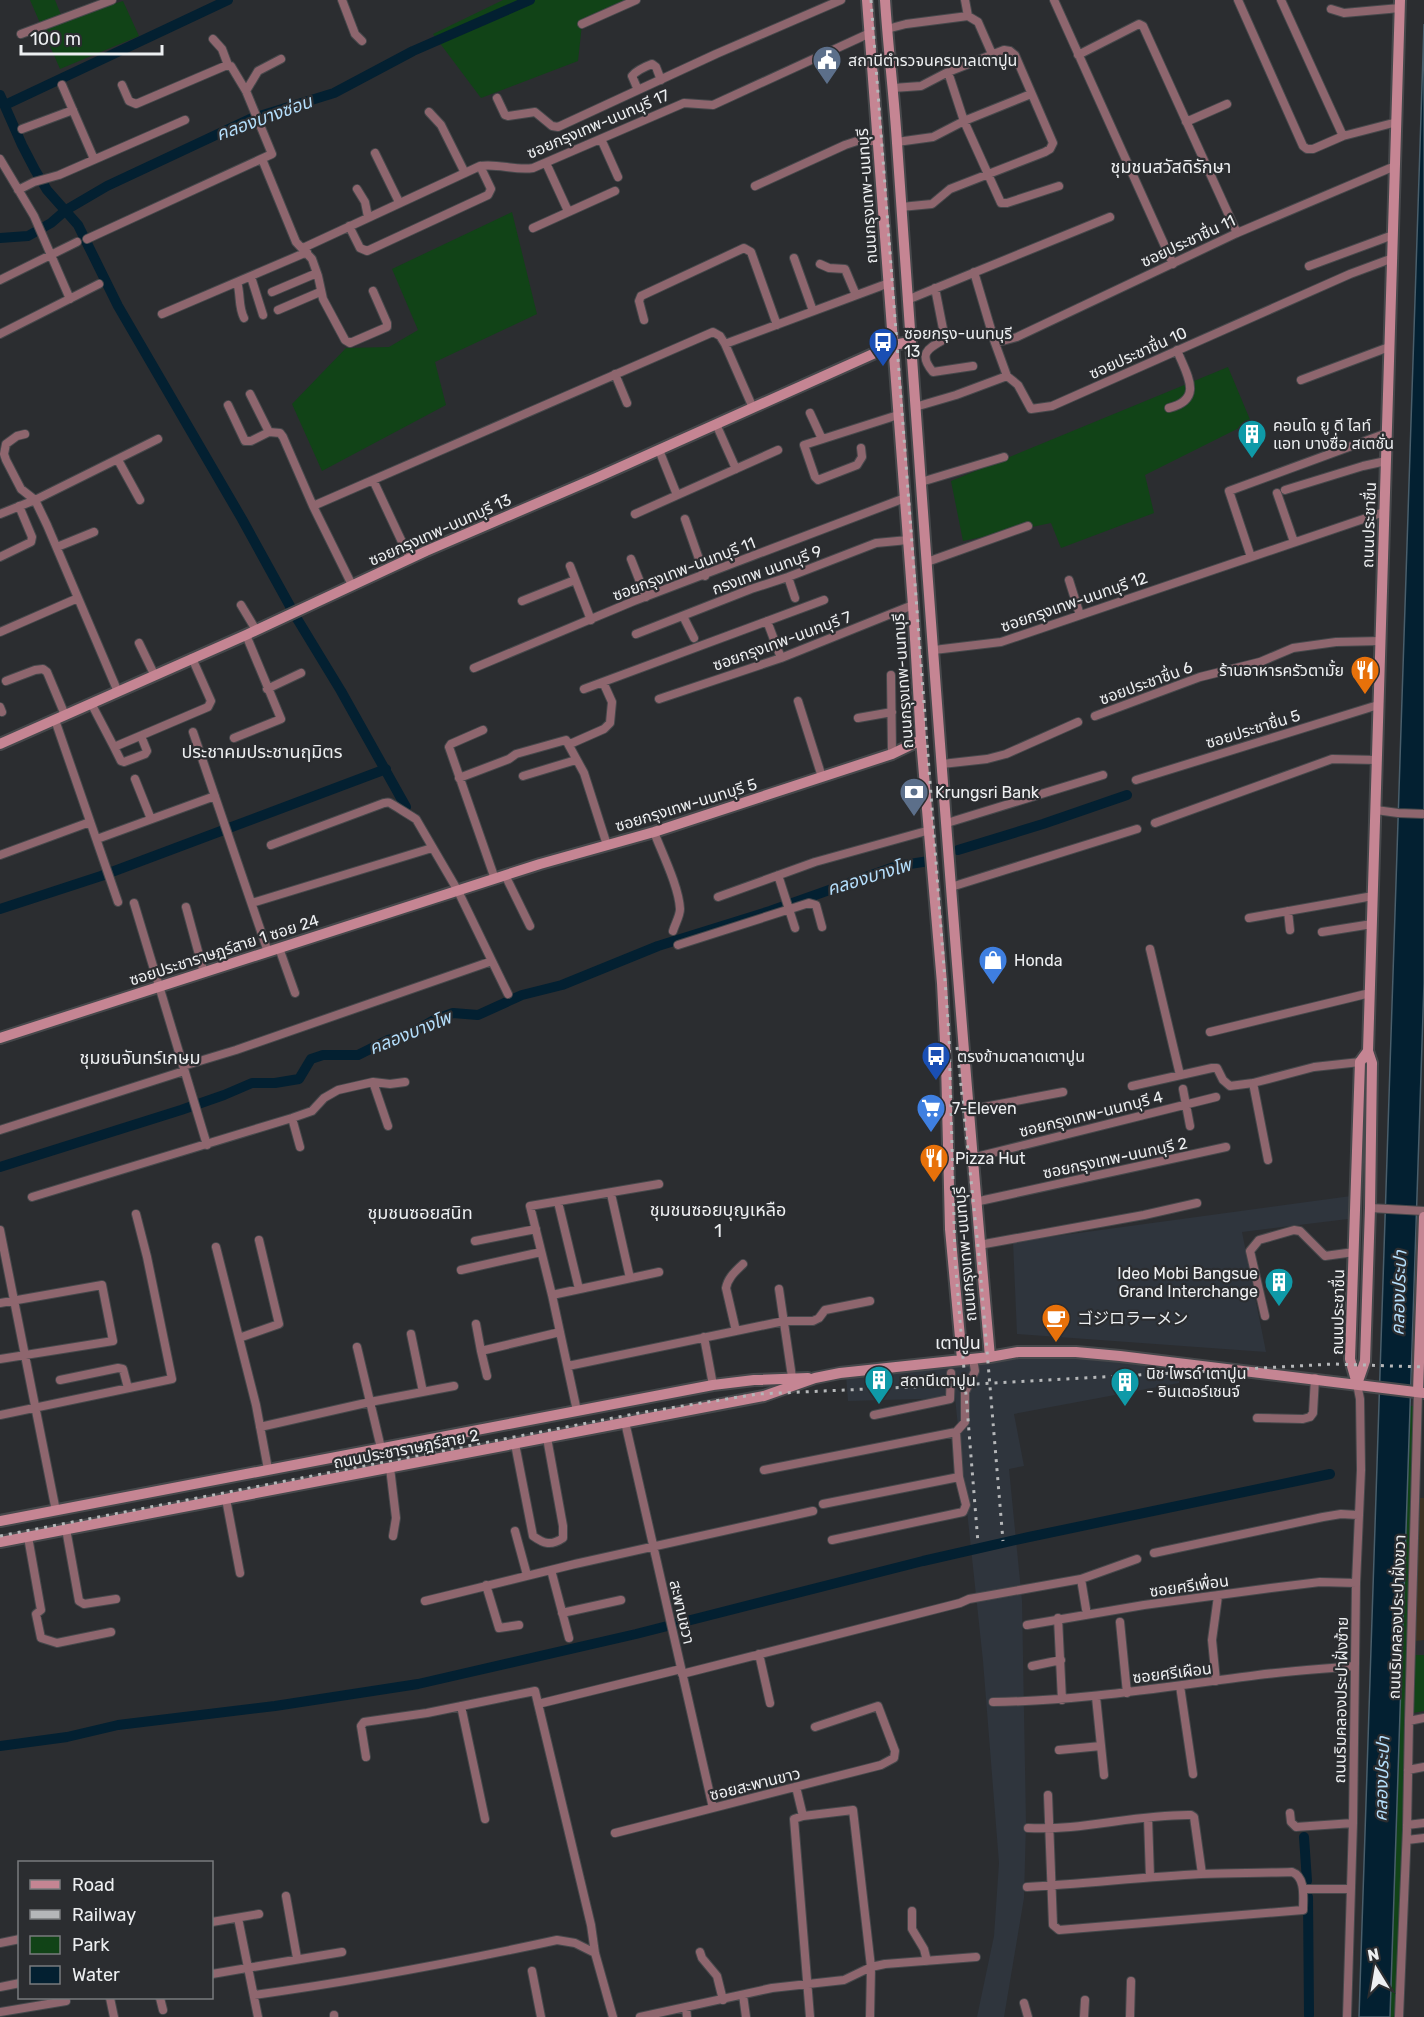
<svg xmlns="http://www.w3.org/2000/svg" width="1424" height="2017" viewBox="0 0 1424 2017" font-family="Rubik,'Noto Sans JP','Noto Sans Thai',sans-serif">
  <rect width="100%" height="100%" fill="#2b2d30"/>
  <path fill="#2f353d" d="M1351 1196 1348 1219 1242 1232 1266 1352 1017 1334 1013 1242Z
    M1028 1355 1114 1358 1179 1367V1383L1014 1414 1024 1466 1009 1469 1022 1601 1026 1823 1024 1898 1004 2017H977L994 1936 999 1863 983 1661 955 1398 848 1401 846 1375Z"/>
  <path fill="#3e3223" d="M1420 1498H1424V1640L1415 1641Z"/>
  <path fill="#114317" d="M30 0H55L63 20 123 1 139 36 60 69Z
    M503 0H630L582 24 578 61 481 98 433 34Z
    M512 212 537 314 435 362 446 405 322 471 292 404 346 348 389 347 418 330 392 269Z
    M1228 367 1251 422 1145 475 1154 513 1061 548 1051 523 963 541 951 481Z
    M1410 1406H1414L1405 1761 1395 2017H1390Z
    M1415 1655H1424V1711L1413 1713Z"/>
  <path fill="#032031" stroke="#495e6b" stroke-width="1.5" d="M1424 24V983L1390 2017H1359Z"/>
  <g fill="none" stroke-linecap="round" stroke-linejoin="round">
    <path stroke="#032031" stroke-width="10" d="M0 95 22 145 35 170 47 190 78 225 118 306 242 519 296 617 341 691 406 807
      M5 105 228 0
      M0 238 28 236 51 223 66 210 107 186 250 119 334 93 413 51 530 0
      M958 850 1043 824 1127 795
      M0 909 101 876 386 769
      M0 1167 181 1110 224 1095 252 1083H275L299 1079 311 1059 323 1055H358L388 1040 406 1036 434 1020 453 1013 478 1015 522 995 562 985 658 946 770 911 897 866 929 861
      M0 1746 67 1737 118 1725 275 1706 418 1684 636 1634 923 1561 1029 1537 1330 1474
      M1304 1837 1307 1881
      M1308 1897 1309 2015"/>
    <g stroke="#46484b" stroke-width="10">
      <path id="street" d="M342 0 355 34 362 41
        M965 0 968 16
        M1054 0 1173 264
        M1238 0 1303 146 1307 149H1313L1343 136 1397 122
        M1281 0 1343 136
        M1331 9 1344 13 1400 8
        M582 24 636 0
        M887 29 906 24 968 16 978 22 992 54
        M21 34 112 0
        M213 39 222 49 228 65
        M1078 55 1139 24 1143 26 1237 233
        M948 72 964 121 1001 203H1007L1059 186
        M62 85 94 159
        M893 88 921 86 948 72 1004 50 1010 51 1015 55 1053 143 1050 149 1045 152 950 189 932 204 901 207
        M638 90 632 76C637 70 644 67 652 64L656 67 661 80
        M246 91 258 71 281 59
        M497 98 505 115 508 116 535 112 552 126 558 127 716 54 841 0
        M429 112 441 125 465 173
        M1186 122 1227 104
        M22 129 73 110
        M601 139 618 177
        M897 142 933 137 964 121 1031 94
        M375 153 399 202
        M0 159 34 216 70 299
        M262 159 296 242 312 259 318 276 323 299 345 340 350 343 387 327V323L373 291
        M546 163 568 211
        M755 186 845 145 857 141H878
        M357 189 365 202 368 217
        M18 190 34 182 59 175 185 120
        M349 226 360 248 367 251 488 195 491 189 480 166
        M533 228 615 191
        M87 239 272 154 246 91 231 66H225L136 104 129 101 122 85
        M303 248 480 166C498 163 515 171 533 168L684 103 713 105 870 33
        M794 258 813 311
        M820 264 829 268 845 269 856 295
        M1309 266 1393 235
        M974 272 995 343 1007 376 1018 385 1031 409 1052 406 1350 274 1393 258
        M251 277 263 315
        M0 280 77 242
        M237 282C241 295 238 306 244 318
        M935 288 945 339C929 348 917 353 933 372L973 366
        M272 292 317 273
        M907 300 1110 217
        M278 310 320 292
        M162 314 307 252
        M644 320 639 301 641 296 744 248 751 252 777 325
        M0 334 99 284
        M995 343 1017 337 1237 233 1395 166
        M725 344 889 283
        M615 374 627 403
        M1301 380 1389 347
        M250 394 269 432 280 433 283 437 313 506
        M228 405 245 441H251L269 432
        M915 407 956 395 1007 376
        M1169 408C1205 399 1186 374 1177 350
        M810 413 822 439
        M716 424 736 469
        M25 434 17 436 6 444 4 454 6 460 21 489 35 500 47 525 118 692
        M861 448 862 457 857 465 818 480 815 477 804 445 898 415
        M659 450 677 495
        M118 460 140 500
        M373 480 410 559
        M921 482 1004 457
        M1285 490 1363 466 1386 461
        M1277 493 1294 542
        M0 514 35 500 158 439
        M635 514 778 450
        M685 519 705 576
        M57 547 94 532
        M0 557 31 542 32 537 19 506
        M1251 557 1229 491 1387 433
        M631 559 646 597
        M927 562 1028 526
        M570 566 591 620
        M788 577 795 598
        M1069 580 1080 615
        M352 585 313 506 713 332 720 336 725 344 753 408
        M522 601 575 580
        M241 605 256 630
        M683 616 694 638
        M767 621 781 658
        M0 632 78 598
        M636 634 751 589 788 577 876 543 908 540
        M139 643 154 674
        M934 650 1001 642 1384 512
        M474 668 634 601 905 498
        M891 675 892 754
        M6 681 35 670 43 669 47 672 65 715
        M267 689 301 673
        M584 689 824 600
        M659 699 781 658 913 605
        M798 701 822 777
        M91 703 114 747 208 707 211 701 192 658
        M0 707 2 712
        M1095 716 1200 677 1260 662 1293 648 1336 642 1381 641
        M858 718 892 712
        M55 720 118 902
        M483 730 451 744 449 747 495 879
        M193 732 268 952
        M234 738 281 719 246 635
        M570 744 604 729 610 723 612 702 603 682
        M114 747 121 761 124 762 145 754 147 751 141 736
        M942 764 987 759 1006 754 1078 722
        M523 776 576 760
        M459 778 509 759 516 754 566 740 584 773 607 845
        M135 779 151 819
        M1136 780 1378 705
        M1376 810 1398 813 1424 814
        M947 823 1103 775
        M1155 823 1332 759 1377 760
        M654 832C662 853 679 887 680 909 680 916 675 924 673 931
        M97 839 215 796
        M271 845 384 803C386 803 388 802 390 803 392 804 414 818 416 819L458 891 508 994
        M0 855 90 822
        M505 875 530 926
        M778 875 795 928
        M951 887 1137 829
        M718 897 815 862 930 830
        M134 903 207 1145
        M252 903 432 848
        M186 907 204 973
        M1288 911 1290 930
        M1249 918 1373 896
        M1322 932 1372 924
        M678 945 809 903 816 905 822 927
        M279 948 295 993
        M1150 949 1180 1075
        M1210 1032 1370 993
        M183 1066 236 1050 492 961
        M373 1082 388 1126
        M1253 1083 1268 1160
        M1132 1086 1212 1068H1217L1223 1080 1230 1086 1253 1083 1314 1067 1360 1062
        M1183 1089 1190 1126
        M968 1110 1063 1092
        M292 1118 300 1147
        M0 1130 184 1071
        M972 1158 1216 1097
        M611 1194 630 1278
        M32 1197 292 1118 312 1111 324 1098 338 1090 373 1082 390 1084 405 1082
        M558 1202 579 1289
        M975 1202 1226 1147
        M1370 1208 1424 1211
        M0 1230 56 1511
        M475 1241 536 1229
        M979 1245 1144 1215 1197 1203
        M216 1247 256 1405 268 1469
        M461 1270 541 1252
        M779 1289 792 1377
        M552 1295 659 1272
        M0 1303 102 1285 113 1341 0 1359
        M1265 1316 1250 1251 1259 1240 1294 1230 1300 1231 1325 1256 1354 1252
        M476 1324 481 1351 560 1332
        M736 1331 726 1288C728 1277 736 1271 743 1264
        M411 1334 423 1392
        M704 1337 713 1385
        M239 1338 279 1324 259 1240
        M357 1347 381 1448
        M481 1351 487 1376
        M568 1366 784 1321H813L819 1318 825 1310 870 1301
        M60 1380 118 1368 123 1369 128 1388
        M577 1411 552 1295 530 1206 659 1184
        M0 1415 172 1379 147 1257 136 1214
        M874 1415 950 1399 951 1373
        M1257 1418 1303 1419 1310 1417 1313 1413 1315 1378
        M625 1422 713 1808
        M260 1427 370 1402 454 1386
        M515 1444 533 1536C544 1544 551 1546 563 1538V1526L547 1438
        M390 1468 396 1518 393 1536
        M764 1470 956 1432 965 1422V1392L975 1371 974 1365
        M226 1499 240 1573
        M823 1504 959 1477
        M66 1529 79 1601 84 1604 116 1599
        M515 1531 527 1575
        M28 1537 41 1610 36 1614 41 1638 57 1643 111 1632
        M832 1540 963 1512 966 1505 959 1477 956 1432
        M1154 1553 1323 1517 1341 1514 1358 1515
        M551 1570 569 1638
        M1081 1579 1086 1609
        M486 1585 499 1628 519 1625
        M425 1601 575 1564 813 1511
        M562 1613 621 1600
        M1058 1618 1062 1700
        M1120 1622 1127 1693
        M1027 1625 1144 1605 1271 1588 1320 1582 1356 1583
        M759 1654 770 1703
        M1032 1666 1061 1660
        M682 1674 960 1603 969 1599 1081 1579 1137 1559
        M1216 1681 1212 1640 1218 1596
        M1180 1686 1193 1774
        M1096 1697 1104 1775
        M993 1702C1083 1701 1170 1686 1258 1675 1290 1671 1322 1669 1354 1666
        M538 1704 681 1669
        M461 1706 485 1819
        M1409 1721 1424 1718
        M1059 1750 1101 1746
        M366 1757 361 1726 364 1722 427 1713 535 1691 591 1925 595 1953 613 2017
        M1408 1770 1424 1767
        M796 1787 803 1816 794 1819 810 2017
        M1290 1813 1291 1822 1296 1827 1353 1823
        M803 1816 853 1810 871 1967 870 2017
        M1148 1818 1150 1877
        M1407 1825 1424 1823
        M1028 1828C1082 1831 1136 1814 1191 1815L1194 1817 1202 1874
        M615 1833 881 1765 894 1758 895 1751 878 1706 815 1727
        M1407 1840 1424 1838
        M1027 1887C1085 1884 1142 1877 1201 1874 1231 1873 1262 1873 1292 1872 1306 1877 1303 1898 1303 1910L1059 1930 1053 1925 1048 1795
        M1303 1889H1351
        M286 1896 297 1958
        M912 1911V1929L924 1949 927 1961
        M238 1918 258 2017
        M212 1922 259 1914
        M0 1943 20 1939
        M700 1952 702 1958 717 1976 723 2000
        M532 1971 541 2017
        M212 1974 342 1952
        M0 1987 20 1983
        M254 1995C356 1981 456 1962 557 1940L575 1943 595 1953
        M743 1995 746 2017
        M110 1998 114 2017
        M160 1998 163 2010
        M1024 2003 1028 2017
        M686 2008 687 2017
        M0 2012 66 2001
        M334 2015V2017
        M640 2017 772 1988 844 1980 871 1967 885 1964 976 1957
        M1084 2017 1085 2000
        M1130 2017 1131 1981
        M1347 2017 1353 1823 1356 1583 1361 1470 1360 1399 1357 1384
        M1399 2017 1407 1829 1409 1721 1418 1392"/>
    </g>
    <g stroke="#46484b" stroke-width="14">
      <path id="secondary" d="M867 0 913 605 921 740 942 983 946 1062 950 1229 962 1359
        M885 0C888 48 894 95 897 143 925 548 954 953 990 1357
        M0 744 246 635 426 551 596 478 893 345 910 342
        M0 1038 540 864 654 832 892 754 921 740
        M1357 1384 1365 1361 1370 1208 1372 1063 1368 1051 1400 0
        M1357 1384 1350 1359 1360 1062 1368 1051
        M1418 1392 1424 1217
        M0 1521 713 1385 754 1380 808 1378
        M0 1542 764 1396 815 1378 840 1373 990 1357 1018 1352H1076L1120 1356 1424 1393"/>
    </g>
    <use href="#street" stroke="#8e666e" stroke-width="8"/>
    <use href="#secondary" stroke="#c58593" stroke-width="10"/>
    <path stroke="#b5b7b9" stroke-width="3" stroke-dasharray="3 6" stroke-linecap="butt" d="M871 0 949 1034 955 1258 978 1543
      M957 1047 979 1256 1003 1541
      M0 1536 639 1413 758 1394 977 1384 1333 1364 1424 1367"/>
  </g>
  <defs>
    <g id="civic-pin" transform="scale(1.5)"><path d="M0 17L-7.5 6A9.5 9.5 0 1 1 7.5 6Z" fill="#5c6f8a" stroke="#2b2d30"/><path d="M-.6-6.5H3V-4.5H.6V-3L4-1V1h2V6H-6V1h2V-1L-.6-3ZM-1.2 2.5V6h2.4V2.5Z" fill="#fff"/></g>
    <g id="bus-pin" transform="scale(1.5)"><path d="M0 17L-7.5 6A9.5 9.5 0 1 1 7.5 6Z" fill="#1a4fb4" stroke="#2b2d30"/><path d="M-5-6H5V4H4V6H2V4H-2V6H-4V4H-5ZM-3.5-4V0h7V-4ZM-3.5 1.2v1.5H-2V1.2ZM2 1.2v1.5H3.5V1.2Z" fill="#fff"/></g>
    <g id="building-pin" transform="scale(1.5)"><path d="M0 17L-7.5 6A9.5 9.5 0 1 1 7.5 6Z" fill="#0f9aa8" stroke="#2b2d30"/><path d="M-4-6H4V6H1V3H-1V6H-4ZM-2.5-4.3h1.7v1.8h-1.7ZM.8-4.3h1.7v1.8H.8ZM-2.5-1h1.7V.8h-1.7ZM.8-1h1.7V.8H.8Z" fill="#fff"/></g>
    <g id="restaurant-pin" transform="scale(1.5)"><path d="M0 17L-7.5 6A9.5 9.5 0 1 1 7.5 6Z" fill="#e8710a" stroke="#2b2d30"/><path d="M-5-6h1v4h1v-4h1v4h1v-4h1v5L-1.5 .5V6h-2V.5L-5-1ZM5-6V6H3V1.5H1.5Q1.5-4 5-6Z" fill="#fff"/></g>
    <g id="bank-pin" transform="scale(1.5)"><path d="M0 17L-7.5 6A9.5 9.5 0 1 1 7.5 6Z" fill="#5c6f8a" stroke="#2b2d30"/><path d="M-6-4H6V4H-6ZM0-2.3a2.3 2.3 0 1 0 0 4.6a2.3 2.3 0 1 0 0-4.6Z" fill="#fff"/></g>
    <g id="shop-pin" transform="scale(1.5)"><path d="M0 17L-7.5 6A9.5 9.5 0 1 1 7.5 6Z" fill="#3f7fe0" stroke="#2b2d30"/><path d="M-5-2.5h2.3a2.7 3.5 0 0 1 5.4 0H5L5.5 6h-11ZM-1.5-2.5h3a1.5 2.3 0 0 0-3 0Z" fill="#fff"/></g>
    <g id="supermarket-pin" transform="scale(1.5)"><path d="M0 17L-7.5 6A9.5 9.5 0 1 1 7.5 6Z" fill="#3f7fe0" stroke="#2b2d30"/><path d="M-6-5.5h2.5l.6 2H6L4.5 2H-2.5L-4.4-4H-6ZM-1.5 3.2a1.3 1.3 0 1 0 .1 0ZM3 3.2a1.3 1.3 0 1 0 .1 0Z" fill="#fff"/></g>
    <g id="cafe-pin" transform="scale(1.5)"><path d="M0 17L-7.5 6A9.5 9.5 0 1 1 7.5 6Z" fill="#e8710a" stroke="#2b2d30"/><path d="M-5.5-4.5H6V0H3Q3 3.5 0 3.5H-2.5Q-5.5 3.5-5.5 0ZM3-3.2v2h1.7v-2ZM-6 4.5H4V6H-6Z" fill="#fff"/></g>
  </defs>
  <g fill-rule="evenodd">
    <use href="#civic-pin" x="827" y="60"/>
    <use href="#bus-pin" x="883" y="342"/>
    <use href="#building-pin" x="1252" y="434"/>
    <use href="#restaurant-pin" x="1365" y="670"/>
    <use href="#bank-pin" x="914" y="792"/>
    <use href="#shop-pin" x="993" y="960"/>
    <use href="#bus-pin" x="936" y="1056"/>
    <use href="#supermarket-pin" x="931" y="1108"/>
    <use href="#restaurant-pin" x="934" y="1158"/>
    <use href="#building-pin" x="1279" y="1282"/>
    <use href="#cafe-pin" x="1056" y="1318"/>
    <use href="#building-pin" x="879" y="1380"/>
    <use href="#building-pin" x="1125" y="1382"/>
  </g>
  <g text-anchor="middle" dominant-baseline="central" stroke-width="4.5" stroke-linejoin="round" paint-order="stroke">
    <g font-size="16" fill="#edeff1" stroke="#2b2d30" text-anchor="start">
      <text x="848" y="60">สถานีตำรวจนครบาลเตาปูน</text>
      <text x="904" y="333">ซอยกรุง-นนทบุรี<tspan x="904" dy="18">13</tspan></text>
      <text x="1273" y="425">คอนโด ยู ดี ไลท์<tspan x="1273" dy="18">แอท บางซื่อ สเตชั่น</tspan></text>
      <text x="1344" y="670" text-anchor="end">ร้านอาหารครัวตามั้ย</text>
      <text x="935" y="792">Krungsri Bank</text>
      <text x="1014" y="960">Honda</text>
      <text x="957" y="1056">ตรงข้ามตลาดเตาปูน</text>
      <text x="952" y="1108">7-Eleven</text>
      <text x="955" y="1158">Pizza Hut</text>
      <text x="1258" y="1273" text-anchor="end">Ideo Mobi Bangsue<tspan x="1258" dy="18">Grand Interchange</tspan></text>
      <text x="1077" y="1318">ゴジロラーメン</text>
      <text x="1146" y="1373">นิช ไพรด์ เตาปูน<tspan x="1146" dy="18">- อินเตอร์เชนจ์</tspan></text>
      <text x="900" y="1380">สถานีเตาปูน</text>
    </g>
    <g font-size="16" fill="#edeff1" stroke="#2b2d30">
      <text transform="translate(598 124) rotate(-23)">ซอยกรุงเทพ-นนทบุรี 17</text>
      <text transform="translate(867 196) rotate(-94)">ถนนกรุงเทพ-นนทบุรี</text>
      <text transform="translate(1188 241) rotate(-25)">ซอยประชาชื่น 11</text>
      <text transform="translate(1138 353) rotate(-24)">ซอยประชาชื่น 10</text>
      <text transform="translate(1369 525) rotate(-88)">ถนนประชาชื่น</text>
      <text transform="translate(440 530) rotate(-24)">ซอยกรุงเทพ-นนทบุรี 13</text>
      <text transform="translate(684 569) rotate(-21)">ซอยกรุงเทพ-นนทบุรี 11</text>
      <text transform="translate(767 570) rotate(-20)">กรงเทพ นนทบุรี 9</text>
      <text transform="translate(1074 602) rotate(-19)">ซอยกรุงเทพ-นนทบุรี 12</text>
      <text transform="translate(782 641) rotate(-20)">ซอยกรุงเทพ-นนทบุรี 7</text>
      <text transform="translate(903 681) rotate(-94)">ถนนกรุงเทพ-นนทบุรี</text>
      <text transform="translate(1146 683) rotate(-20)">ซอยประชาชื่น 6</text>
      <text transform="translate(1253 729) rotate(-17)">ซอยประชาชื่น 5</text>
      <text transform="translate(686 805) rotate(-17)">ซอยกรุงเทพ-นนทบุรี 5</text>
      <text transform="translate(224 950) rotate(-18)">ซอยประชาราษฎร์สาย 1 ซอย 24</text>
      <text transform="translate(1091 1114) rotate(-14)">ซอยกรุงเทพ-นนทบุรี 4</text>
      <text transform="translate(1115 1158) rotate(-12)">ซอยกรุงเทพ-นนทบุรี 2</text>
      <text transform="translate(965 1254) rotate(-95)">ถนนกรุงเทพ-นนทบุรี</text>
      <text transform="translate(1338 1312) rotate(-89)">ถนนประชาชื่น</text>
      <text transform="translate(406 1449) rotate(-11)">ถนนประชาราษฎร์สาย 2</text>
      <text transform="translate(1189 1586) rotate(-8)">ซอยศรีเพื่อน</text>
      <text transform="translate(682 1612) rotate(77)">สะพานชวา</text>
      <text transform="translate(1397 1617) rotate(-88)">ถนนริมคลองประปาฝั่งขวา</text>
      <text transform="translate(1172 1673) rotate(-7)">ซอยศรีเผือน</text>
      <text transform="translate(1341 1700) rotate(-89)">ถนนริมคลองประปาฝั่งซ้าย</text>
      <text transform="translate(755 1784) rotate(-14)">ซอยสะพานขาว</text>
    </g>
    <g font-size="18" font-style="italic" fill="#b4defb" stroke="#2b2d30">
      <text transform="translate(264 118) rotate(-20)">คลองบางซ่อน</text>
      <text transform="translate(869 877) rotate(-17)">คลองบางโพ</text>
      <text transform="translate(410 1033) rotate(-22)">คลองบางโพ</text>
      <text transform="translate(1399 1293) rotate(-88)">คลองประปา</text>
      <text transform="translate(1382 1779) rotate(-88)">คลองประปา</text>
    </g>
    <g font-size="18" fill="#edeff1" stroke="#2b2d30">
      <text x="1171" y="167">ชุมชนสวัสดิรักษา</text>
      <text x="262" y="752">ประชาคมประชานฤมิตร</text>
      <text x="140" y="1058">ชุมชนจันทร์เกษม</text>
      <text x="718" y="1210">ชุมชนซอยบุญเหลือ<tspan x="718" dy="21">1</tspan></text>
      <text x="420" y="1213">ชุมชนซอยสนิท</text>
      <text x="958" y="1343">เตาปูน</text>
    </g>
  </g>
  <rect x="18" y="1861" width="195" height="138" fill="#2b2d30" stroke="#797b7d" stroke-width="1.5"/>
  <rect x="30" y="1880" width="30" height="9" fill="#c58593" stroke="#797b7d" stroke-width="1.5"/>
  <text x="72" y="1891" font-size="18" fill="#edeff1">Road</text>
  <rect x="30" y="1910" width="30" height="9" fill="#b5b7b9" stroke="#797b7d" stroke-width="1.5"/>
  <text x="72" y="1921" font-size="18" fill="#edeff1">Railway</text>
  <rect x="30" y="1936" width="30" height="18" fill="#114317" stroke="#797b7d" stroke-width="1.5"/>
  <text x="72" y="1951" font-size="18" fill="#edeff1">Park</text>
  <rect x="30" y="1966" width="30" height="18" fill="#032031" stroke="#797b7d" stroke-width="1.5"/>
  <text x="72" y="1981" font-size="18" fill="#edeff1">Water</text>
  <g transform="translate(1376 1969) rotate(349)" stroke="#2b2d30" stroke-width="4.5" paint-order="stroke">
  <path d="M0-4.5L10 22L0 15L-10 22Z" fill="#edeff1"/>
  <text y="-9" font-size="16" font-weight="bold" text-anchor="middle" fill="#edeff1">N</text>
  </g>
  <path d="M21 45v9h141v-9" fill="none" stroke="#edeff1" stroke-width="3"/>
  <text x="30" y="45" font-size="18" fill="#edeff1" stroke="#2b2d30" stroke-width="4.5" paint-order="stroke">100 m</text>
</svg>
